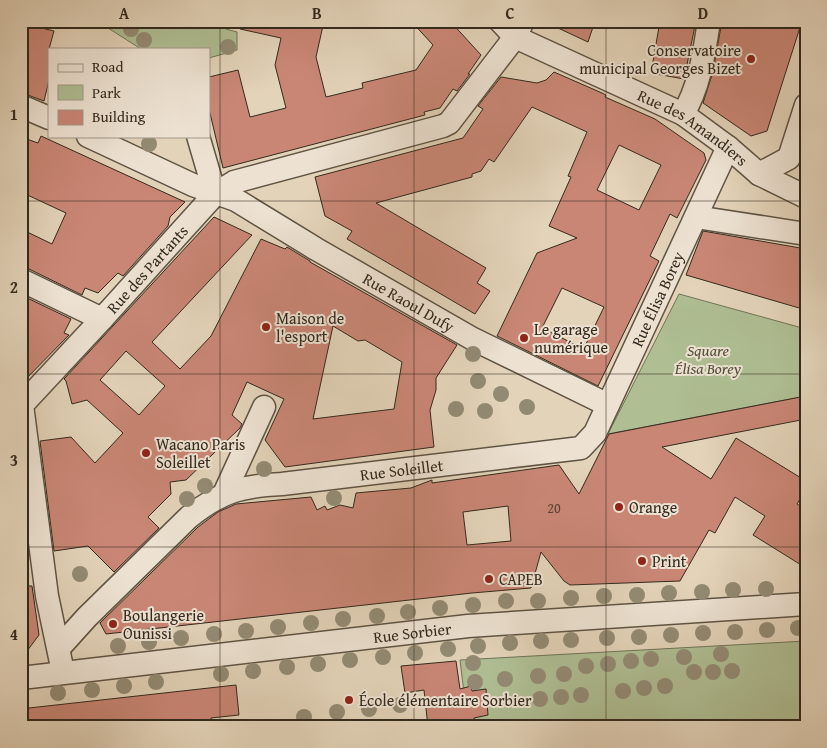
<svg xmlns="http://www.w3.org/2000/svg" width="827" height="748" viewBox="0 0 827 748" font-family="'Gentium Book Plus',serif">
  <rect width="100%" height="100%" fill="#e3d3b9"/>
  <filter id="stains"><feTurbulence type="fractalNoise" baseFrequency=".004" numOctaves="4"/><feColorMatrix values="0 0 0 0 .2 0 0 0 0 .09 0 0 0 0 .02 0 0 0 .5 -.17"/></filter>
  <radialGradient id="worn" r=".72"><stop offset=".6" stop-color="#630" stop-opacity="0"/><stop offset="1" stop-color="#630" stop-opacity=".3"/></radialGradient>
  <path fill="#afbe93" stroke="#717458" d="M97 21H218L226 29 237 32V50L209 58V49H141Z
    M679 294 806 329V396L608 434Z
    M806 641V727H468L460 660Z"/>
  <path fill="#c98675" stroke="#33291d" fill-rule="evenodd" d="M240 21H324L316 57 326 97 363 88 362 83 416 70 433 45 411 21H450L481 55 468 74H470L457 91 453 89 440 108 424 112 425 115 223 168 209 109V77L238 70 250 117 286 108 275 65 281 38 240 29Z
    M543 21H595L588 42Z
    M660 21H696L684 79 651 73Z
    M722 21H802L767 131 751 136 703 103 713 72Z
    M25 24 54 31 49 49V80L44 101 25 94 21 86V39Z
    M554 72 602 93 606 95 605 97 655 119 704 153 706 160 677 218 670 214 650 256 659 261 598 386 497 336 537 253 577 238 549 226 571 177 568 176 587 132 532 107 494 162 489 159 481 171 472 174V177L376 203 486 268 477 283 490 291 475 314 347 239 352 231 325 216 315 177 463 138 483 109 478 106 501 77 537 83 546 80ZM619 145 661 165 639 210 597 190ZM562 288 604 307 585 346 582 344 580 347 542 328Z
    M41 136 185 202 170 217 168 226 123 276 118 273 98 293 85 288 82 295 27 268 21 267V229L52 244 66 213 21 192V137L38 143Z
    M214 217 252 235 152 342 180 369 211 336 261 239 285 249 287 247 310 261V262L457 345 436 378V390L430 410 434 447 285 467 265 440 284 399 247 382 232 415 242 424 240 428 186 480 170 482 171 494 148 517 159 528 114 572 88 546 54 551 40 441 71 437 95 463 123 433 87 400 72 404 66 381 64 379ZM333 326 358 341 365 340 402 362 394 409 313 419ZM126 351 165 386 139 415 100 380Z
    M703 231 806 249V310L686 275Z
    M21 295 71 319 64 333 69 335 21 384Z
    M806 396V419L662 447 711 479 736 438 806 481V489L797 504 806 510V568L753 535 765 516 735 497 715 533 709 530 680 581 570 585 564 581 541 552 531 588 472 593 106 634 100 623 198 527 218 512 236 504 311 497 317 510 325 506 327 510 340 505 353 508 356 493 411 488 432 480V483L559 465 579 494 609 434ZM508 506 511 541 467 545 463 512Z
    M21 500 28 555 21 556Z
    M21 586H32L39 635 21 659Z
    M456 661 460 689 471 686 472 691 486 689 488 715 474 718 475 727H428L424 690 405 693 401 666Z
    M236 685 239 715 211 718 212 727H169V723L138 727H21V721L29 708Z"/>
  <g fill="none" stroke-linecap="round" stroke-linejoin="round">
    <g stroke="#5f5444" stroke-width="25">
      <g id="minor">
        <path id="s1" d="M500 21 515 37 683 114 728 147 759 174 806 197"/>
        <path d="M21 106 49 118"/>
        <path d="M683 114C700 86 704 53 709 21"/>
        <path id="s2" d="M88 136 193 185 236 200 316 249 473 339 608 405"/>
        <path d="M198 136 215 194"/>
        <path d="M759 174 789 158 806 105"/>
        <path d="M696 217 806 234"/>
        <path d="M21 280 102 319"/>
        <path d="M224 494 264 407"/>
        <path id="s3" d="M59 648 87 617 189 517C222 491 241 486 282 484L581 448 595 433 728 147"/>
        <path id="s4" d="M63 672 47 596 22 405 102 319 215 194 234 182 443 126 449 123 515 37 523 21"/>
        <path id="s5" d="M21 678 468 626 806 604"/>
      </g>
    </g>
    <use href="#minor" stroke="#ede2d2" stroke-width="22"/>
  </g>
  <g fill="#938a73">
    <circle cx="131" cy="29" r="8"/>
    <circle cx="144" cy="40" r="8"/>
    <circle cx="228" cy="47" r="8"/>
    <circle cx="149" cy="144" r="8"/>
    <circle cx="473" cy="354" r="8"/>
    <circle cx="478" cy="381" r="8"/>
    <circle cx="501" cy="394" r="8"/>
    <circle cx="527" cy="407" r="8"/>
    <circle cx="456" cy="409" r="8"/>
    <circle cx="485" cy="411" r="8"/>
    <circle cx="264" cy="469" r="8"/>
    <circle cx="205" cy="486" r="8"/>
    <circle cx="334" cy="498" r="8"/>
    <circle cx="187" cy="499" r="8"/>
    <circle cx="80" cy="574" r="8"/>
    <circle cx="766" cy="589" r="8"/>
    <circle cx="733" cy="590" r="8"/>
    <circle cx="702" cy="592" r="8"/>
    <circle cx="669" cy="593" r="8"/>
    <circle cx="637" cy="595" r="8"/>
    <circle cx="604" cy="596" r="8"/>
    <circle cx="571" cy="598" r="8"/>
    <circle cx="506" cy="601" r="8"/>
    <circle cx="538" cy="601" r="8"/>
    <circle cx="473" cy="605" r="8"/>
    <circle cx="440" cy="608" r="8"/>
    <circle cx="408" cy="612" r="8"/>
    <circle cx="377" cy="616" r="8"/>
    <circle cx="343" cy="619" r="8"/>
    <circle cx="311" cy="623" r="8"/>
    <circle cx="278" cy="627" r="8"/>
    <circle cx="798" cy="628" r="8"/>
    <circle cx="767" cy="630" r="8"/>
    <circle cx="246" cy="631" r="8"/>
    <circle cx="735" cy="632" r="8"/>
    <circle cx="703" cy="633" r="8"/>
    <circle cx="214" cy="634" r="8"/>
    <circle cx="671" cy="635" r="8"/>
    <circle cx="639" cy="637" r="8"/>
    <circle cx="181" cy="638" r="8"/>
    <circle cx="607" cy="638" r="8"/>
    <circle cx="571" cy="640" r="8"/>
    <circle cx="541" cy="641" r="8"/>
    <circle cx="149" cy="642" r="8"/>
    <circle cx="510" cy="643" r="8"/>
    <circle cx="118" cy="646" r="8"/>
    <circle cx="478" cy="646" r="8"/>
    <circle cx="448" cy="649" r="8"/>
    <circle cx="415" cy="653" r="8"/>
    <circle cx="721" cy="654" r="8"/>
    <circle cx="383" cy="657" r="8"/>
    <circle cx="684" cy="657" r="8"/>
    <circle cx="651" cy="659" r="8"/>
    <circle cx="350" cy="660" r="8"/>
    <circle cx="631" cy="661" r="8"/>
    <circle cx="473" cy="663" r="8"/>
    <circle cx="318" cy="664" r="8"/>
    <circle cx="608" cy="664" r="8"/>
    <circle cx="586" cy="666" r="8"/>
    <circle cx="287" cy="667" r="8"/>
    <circle cx="253" cy="671" r="8"/>
    <circle cx="732" cy="671" r="8"/>
    <circle cx="694" cy="672" r="8"/>
    <circle cx="713" cy="672" r="8"/>
    <circle cx="221" cy="674" r="8"/>
    <circle cx="564" cy="674" r="8"/>
    <circle cx="538" cy="676" r="8"/>
    <circle cx="505" cy="679" r="8"/>
    <circle cx="156" cy="682" r="8"/>
    <circle cx="475" cy="682" r="8"/>
    <circle cx="124" cy="686" r="8"/>
    <circle cx="665" cy="686" r="8"/>
    <circle cx="644" cy="688" r="8"/>
    <circle cx="92" cy="690" r="8"/>
    <circle cx="623" cy="691" r="8"/>
    <circle cx="58" cy="693" r="8"/>
    <circle cx="581" cy="695" r="8"/>
    <circle cx="561" cy="697" r="8"/>
    <circle cx="540" cy="699" r="8"/>
    <circle cx="400" cy="705" r="8"/>
    <circle cx="369" cy="709" r="8"/>
    <circle cx="337" cy="712" r="8"/>
    <circle cx="304" cy="717" r="8"/>
  </g>
  <path fill="none" stroke="#33291d" stroke-width="1" stroke-opacity="0.55" d="M220 21V727M414 21V727M606 21V727M21 201H806M21 374H806M21 547H806"/>
  <g fill="#8f2418" stroke="#ede2d2" stroke-width="2">
    <circle cx="751" cy="59" r="5"/>
    <circle cx="266" cy="327" r="5"/>
    <circle cx="524" cy="338" r="5"/>
    <circle cx="146" cy="453" r="5"/>
    <circle cx="619" cy="507" r="5"/>
    <circle cx="642" cy="561" r="5"/>
    <circle cx="489" cy="579" r="5"/>
    <circle cx="113" cy="624" r="5"/>
    <circle cx="349" cy="700" r="5"/>
  </g>
  <g text-anchor="middle" dominant-baseline="central" stroke-width="4" stroke-linejoin="round" paint-order="stroke">
    <g font-size="14" fill="#584033">
      <text x="554" y="508">20</text>
    </g>
    <g font-size="16" fill="#33291d" stroke="#ede2d2" text-anchor="start">
      <text x="741" y="50" text-anchor="end">Conservatoire<tspan x="741" dy="18">municipal Georges Bizet</tspan></text>
      <text x="276" y="318">Maison de<tspan x="276" dy="18">l'esport</tspan></text>
      <text x="534" y="329">Le garage<tspan x="534" dy="18">numérique</tspan></text>
      <text x="156" y="444">Wacano Paris<tspan x="156" dy="18">Soleillet</tspan></text>
      <text x="629" y="507">Orange</text>
      <text x="652" y="561">Print</text>
      <text x="499" y="579">CAPEB</text>
      <text x="123" y="615">Boulangerie<tspan x="123" dy="18">Ounissi</tspan></text>
      <text x="359" y="700">École élémentaire Sorbier</text>
    </g>
    <g font-size="16" fill="#33291d" stroke="#ede2d2">
      <text stroke="none"><textPath href="#s1" startOffset="222">Rue des Amandiers</textPath></text>
      <text stroke="none"><textPath href="#s4" startOffset="455">Rue des Partants</textPath></text>
      <text stroke="none"><textPath href="#s3" startOffset="755">Rue Élisa Borey</textPath></text>
      <text stroke="none"><textPath href="#s2" startOffset="362">Rue Raoul Dufy</textPath></text>
      <text stroke="none"><textPath href="#s3" startOffset="406">Rue Soleillet</textPath></text>
      <text stroke="none"><textPath href="#s5" startOffset="394">Rue Sorbier</textPath></text>
    </g>
    <g font-size="16" font-style="italic" fill="#524e3a" stroke="#ede2d2">
      <text x="708" y="350">Square<tspan x="708" dy="18">Élisa Borey</tspan></text>
    </g>
  </g>
  <rect width="827" height="748" fill="none" stroke="#e3d3b9" stroke-width="55"/>
  <rect x="48" y="48" width="162" height="90" fill="#ede2d2" stroke="#a3988a"/>
  <rect x="58" y="64" width="25" height="8" fill="#ede2d2" stroke="#a3988a"/>
  <text x="92" y="72" font-size="15" fill="#33291d">Road</text>
  <rect x="58" y="85" width="25" height="15" fill="#afbe93" stroke="#a3988a"/>
  <text x="92" y="98" font-size="15" fill="#33291d">Park</text>
  <rect x="58" y="110" width="25" height="15" fill="#c98675" stroke="#a3988a"/>
  <text x="92" y="122" font-size="15" fill="#33291d">Building</text>
  <rect x="28" y="28" width="772" height="692" fill="none" stroke="#33291d" stroke-width="2"/>
  <g font-size="16" text-anchor="middle" font-weight="bold" fill="#33291d">
    <text x="124" y="19">A</text>
    <text x="317" y="19">B</text>
    <text x="510" y="19">C</text>
    <text x="703" y="19">D</text>
    <text x="14" y="120">1</text>
    <text x="14" y="293">2</text>
    <text x="14" y="466">3</text>
    <text x="14" y="640">4</text>
  </g>
  <rect width="100%" height="100%" filter="url(#stains)"/>
  <rect width="100%" height="100%" fill="url(#worn)"/>
</svg>
